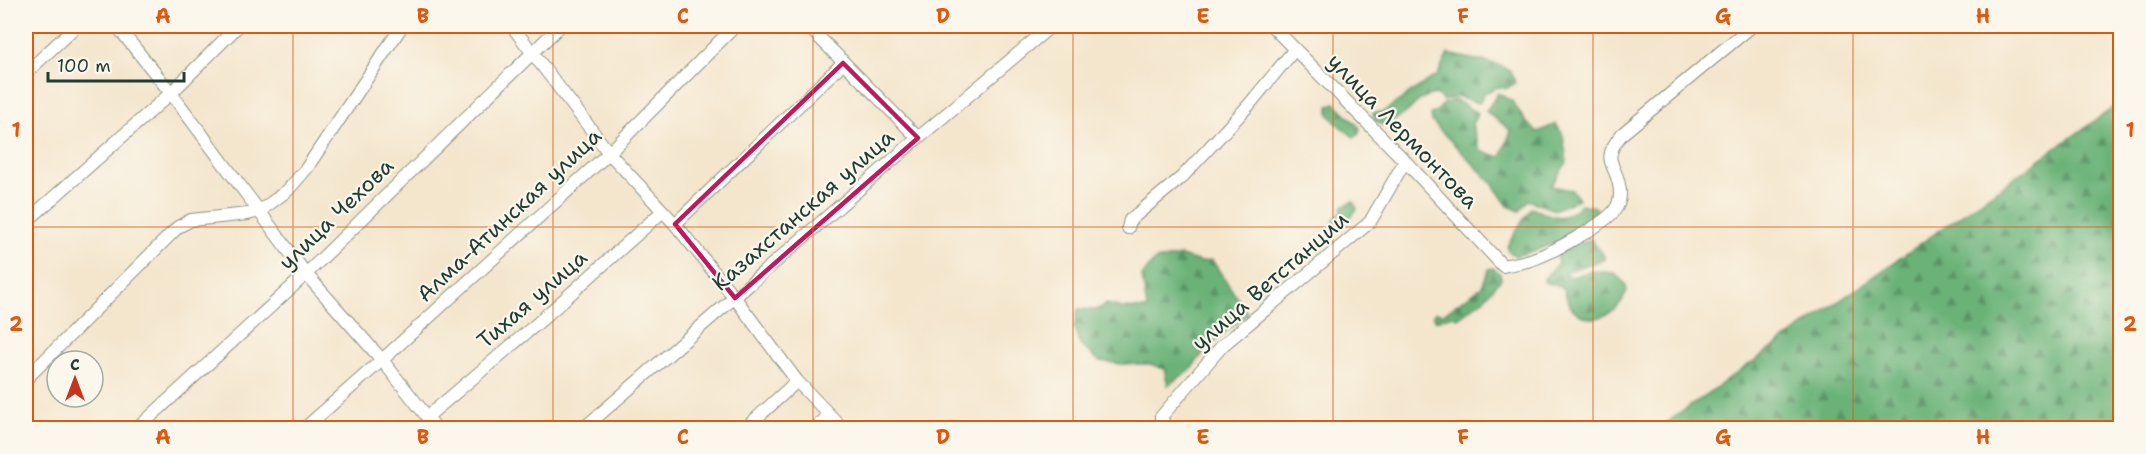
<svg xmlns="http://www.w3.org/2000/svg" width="2146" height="454" viewBox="0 0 2146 454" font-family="'Shantell Sans',sans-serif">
  <defs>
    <pattern id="forest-firs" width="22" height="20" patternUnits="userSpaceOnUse" patternTransform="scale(1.5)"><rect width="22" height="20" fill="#6bb278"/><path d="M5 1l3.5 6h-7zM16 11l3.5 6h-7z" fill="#579263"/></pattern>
  </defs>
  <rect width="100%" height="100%" fill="#fbf7ec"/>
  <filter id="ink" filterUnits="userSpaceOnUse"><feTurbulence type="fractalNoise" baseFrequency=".0167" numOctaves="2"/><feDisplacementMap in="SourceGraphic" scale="12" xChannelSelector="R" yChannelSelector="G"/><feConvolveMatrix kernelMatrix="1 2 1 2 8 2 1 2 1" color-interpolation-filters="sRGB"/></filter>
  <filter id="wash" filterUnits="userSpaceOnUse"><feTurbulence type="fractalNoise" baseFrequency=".008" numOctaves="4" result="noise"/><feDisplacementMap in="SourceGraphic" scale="24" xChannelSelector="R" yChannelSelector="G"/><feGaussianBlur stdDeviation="1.35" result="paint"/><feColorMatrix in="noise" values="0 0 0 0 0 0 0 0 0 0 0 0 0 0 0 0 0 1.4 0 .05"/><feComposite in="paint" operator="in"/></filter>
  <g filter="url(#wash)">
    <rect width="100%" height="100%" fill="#f4e6cd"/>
    <path fill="url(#forest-firs)" stroke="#457856" stroke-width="1.5" d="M1448 54 1496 64 1511 71 1515 83 1508 88 1498 87 1484 93 1479 103 1456 97 1443 101 1436 94C1421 96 1416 104 1406 113 1400 117 1392 122 1384 126L1375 121 1373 113 1383 112 1426 82 1437 76Z
      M1498 93 1512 101 1526 122 1538 132 1556 124 1563 135 1567 162 1551 186 1572 190 1579 199 1554 210 1528 200 1520 211 1508 206 1491 182 1432 122 1431 114 1436 112 1443 104 1455 100 1478 113 1472 124 1480 151 1501 157 1511 131 1486 111Z
      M1335 103 1360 128 1359 134 1354 137 1337 124 1329 114V106Z
      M2120 103V428H1659Z
      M1353 201 1357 209 1342 228H1336L1333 225 1334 219 1342 212V207Z
      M1581 204 1595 207 1600 213C1579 233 1543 250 1515 256L1508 251 1507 246 1531 208C1554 216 1561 224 1581 204Z
      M1591 239C1596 247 1602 249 1605 259L1568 271 1565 274 1571 277 1592 271 1615 273 1625 284 1627 290C1620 314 1590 330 1571 307 1567 302 1566 295 1564 289L1554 284 1546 283 1543 280 1558 263V253Z
      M1181 256 1201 262 1212 260 1248 314 1210 345 1189 371 1168 385 1164 369 1150 364H1121L1099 361 1080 345 1074 328 1078 309 1096 310 1107 304 1123 308 1147 309 1142 276 1155 260Z
      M1493 268 1500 274 1501 279 1484 299 1458 318 1453 316 1435 320 1433 315 1435 312 1443 314 1477 290 1482 286 1489 269Z"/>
  </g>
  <g filter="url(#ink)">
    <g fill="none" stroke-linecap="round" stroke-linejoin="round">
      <g stroke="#8a9280" stroke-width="14">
        <path id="minor" d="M117 26 171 93 306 274 382 360 436 428
          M512 26 609 153 675 224 735 298 797 381 842 428
          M808 26 918 138
          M1272 26 1405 161 1503 266C1512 264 1521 263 1530 260 1548 255 1603 225 1614 211 1618 206 1620 200 1620 194 1620 164 1597 164 1622 134L1752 26
          M26 73 76 26
          M26 222 171 93 238 26
          M675 224 843 63
          M1128 228 1130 220 1182 177 1248 106 1295 49
          M26 379 178 227 191 220 248 214 260 211 288 190 306 169 402 26
          M427 417 539 322 663 211
          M138 428 306 274 560 26
          M305 428 382 360 609 153 735 26
          M584 428 918 138 1051 26
          M746 428 797 381
          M816 428 828 416
          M1166 428 1161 417 1222 346 1370 222 1405 161"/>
      </g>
      <use href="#minor" stroke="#fff" stroke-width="12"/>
    </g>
  </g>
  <path fill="none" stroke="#c2185b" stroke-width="4.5" stroke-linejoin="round" d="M843 63 918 138 735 298 675 224Z"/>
  <path fill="none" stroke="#de580e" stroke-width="1.5" stroke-opacity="0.55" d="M293 26V428M553 26V428M813 26V428M1073 26V428M1333 26V428M1593 26V428M1853 26V428M26 227H2120"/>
  <g text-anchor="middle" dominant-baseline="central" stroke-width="4.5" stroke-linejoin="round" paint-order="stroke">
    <g font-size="22" fill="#1f3d34" stroke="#fbf7ec">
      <text transform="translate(1403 131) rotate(46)">улица Лермонтова</text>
      <text transform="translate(803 210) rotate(-41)">Казахстанская улица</text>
      <text transform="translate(336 214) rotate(-44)">улица Чехова</text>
      <text transform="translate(509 215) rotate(-43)">Алма-Атинская улица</text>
      <text transform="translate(1270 281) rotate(-41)">улица Ветстанции</text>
      <text transform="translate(532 299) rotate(-41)">Тихая улица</text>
    </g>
  </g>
  <rect width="2146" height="454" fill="none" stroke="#fbf7ec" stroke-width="66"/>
  <g transform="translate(75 379)"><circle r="28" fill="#fbf7ec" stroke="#a3ada2" stroke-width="1.5"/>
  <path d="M0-4.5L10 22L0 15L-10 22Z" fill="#c8321e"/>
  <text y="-9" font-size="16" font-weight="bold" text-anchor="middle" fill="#1f3d34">С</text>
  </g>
  <path d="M48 72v9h136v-9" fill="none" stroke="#1f3d34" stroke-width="3"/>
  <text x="57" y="72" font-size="18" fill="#1f3d34" stroke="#fbf7ec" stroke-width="4.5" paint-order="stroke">100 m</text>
  <rect x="33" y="33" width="2080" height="388" fill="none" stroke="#de580e" stroke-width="2"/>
  <g font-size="20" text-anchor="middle" font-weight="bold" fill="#de580e">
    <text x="163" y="23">A</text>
    <text x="423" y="23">B</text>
    <text x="683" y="23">C</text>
    <text x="943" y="23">D</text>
    <text x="1203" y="23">E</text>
    <text x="1463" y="23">F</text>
    <text x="1723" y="23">G</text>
    <text x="1983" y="23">H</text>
    <text x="16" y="137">1</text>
    <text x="2130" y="137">1</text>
    <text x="16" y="331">2</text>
    <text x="2130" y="331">2</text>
    <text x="163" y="444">A</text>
    <text x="423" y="444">B</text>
    <text x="683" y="444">C</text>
    <text x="943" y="444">D</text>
    <text x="1203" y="444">E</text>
    <text x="1463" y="444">F</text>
    <text x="1723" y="444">G</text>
    <text x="1983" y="444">H</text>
  </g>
</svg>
